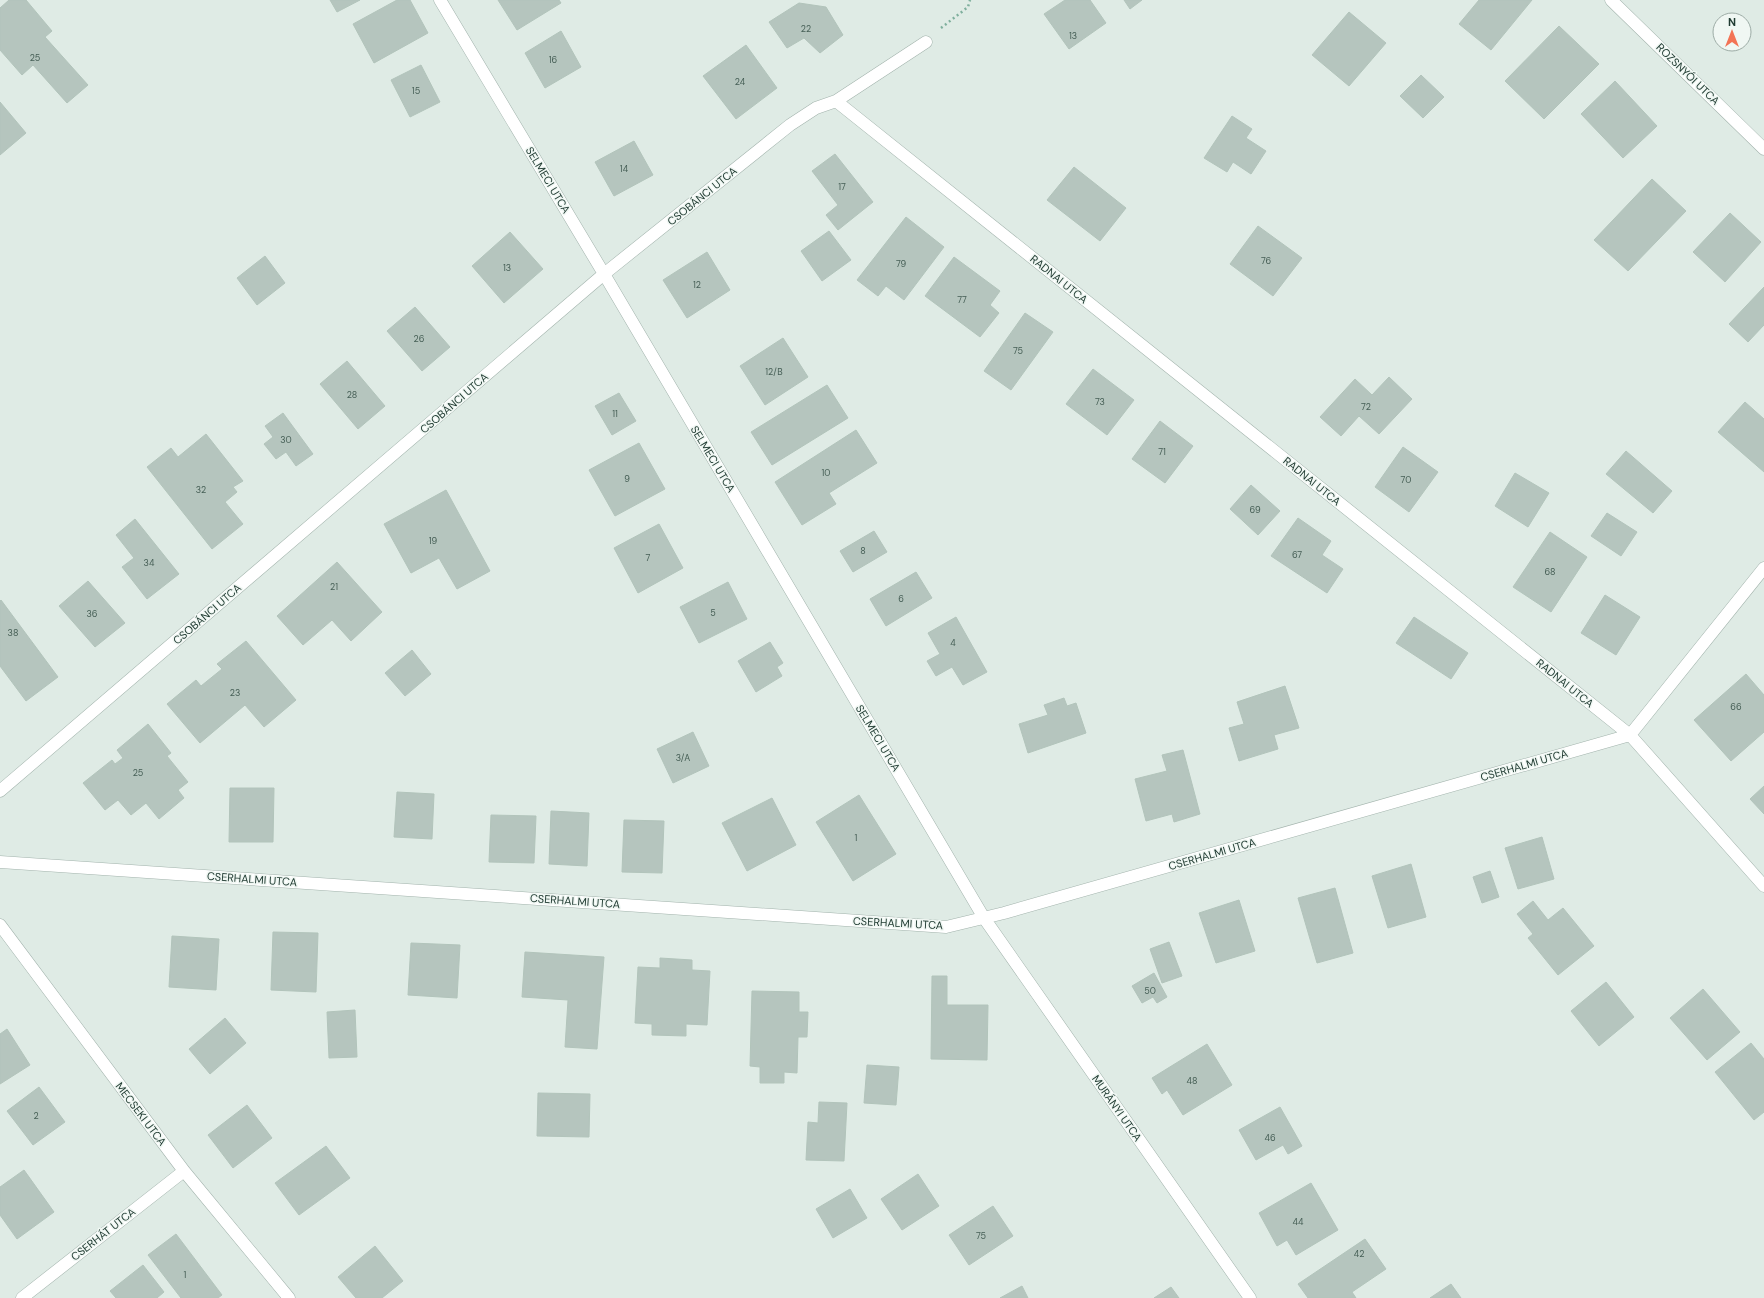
<svg xmlns="http://www.w3.org/2000/svg" width="1764" height="1298" viewBox="0 0 1764 1298" font-family="'DM Sans',sans-serif">
  <rect width="100%" height="100%" fill="#dfebe5"/>
  <path fill="#b5c5be" stroke="#b2c4bb" d="M9 0H26L52 31 45 37 88 85 67 103 33 65 22 75 0 50V8Z
    M330 0H360L337 12Z
    M397 0H410L428 33 374 63 353 24Z
    M498 0H559L561 3 517 30Z
    M1065 0H1090L1106 23 1069 49 1044 14Z
    M1124 0H1142L1130 9Z
    M1479 0H1532L1491 50 1459 24Z
    M799 3 826 7 843 35 820 53 804 38 787 48 769 22Z
    M1349 12 1386 43 1349 86 1312 55Z
    M1559 26 1599 64 1544 119 1505 81Z
    M561 31 581 67 545 88 525 53Z
    M746 45 777 88 736 119 703 76Z
    M421 65 440 102 410 117 391 80Z
    M1421 75 1444 97 1423 118 1400 96Z
    M1615 81 1657 126 1623 158 1581 114Z
    M0 102 26 133 0 155Z
    M1232 116 1252 129 1246 138 1266 151 1251 174 1233 162 1227 172 1204 158Z
    M634 141 653 175 614 196 595 162Z
    M835 154 873 202 838 230 826 215 838 205 812 171Z
    M1074 167 1126 208 1100 241 1047 200Z
    M1652 179 1686 211 1628 271 1594 240Z
    M1730 213 1761 242 1725 282 1693 252Z
    M906 217 944 247 904 300 886 286 878 296 857 280Z
    M1258 226 1302 258 1273 296 1230 264Z
    M829 231 851 260 822 281 801 251Z
    M510 232 543 269 504 303 472 266Z
    M707 252 730 290 687 318 663 280Z
    M265 256 285 283 257 305 237 278Z
    M954 257 1000 291 990 305 999 313 980 337 925 296Z
    M1764 287V325L1748 342 1729 324Z
    M415 307 450 347 422 371 387 331Z
    M1025 313 1053 332 1011 390 984 371Z
    M783 338 808 377 765 405 740 366Z
    M347 361 385 406 358 429 320 384Z
    M1093 369 1134 400 1107 435 1066 404Z
    M1389 377 1412 399 1379 434 1359 416 1341 436 1320 417 1355 379 1372 395Z
    M827 385 848 418 772 465 751 432Z
    M619 393 636 421 612 435 595 406Z
    M1745 402 1764 419V472L1718 432Z
    M283 413 313 454 296 466 286 452 276 459 264 444 273 437 265 426Z
    M1160 421 1193 446 1165 483 1132 459Z
    M856 430 877 463 829 493 836 504 802 525 775 482Z
    M206 434 243 481 233 487 237 492 225 502 243 524 212 549 147 467 171 448 178 457Z
    M639 443 665 489 615 516 589 470Z
    M1403 447 1438 472 1409 512 1375 487Z
    M1626 451 1672 491 1653 513 1606 474Z
    M1515 473 1549 493 1528 527 1495 506Z
    M1251 485 1280 511 1258 535 1230 509Z
    M446 490 490 571 457 589 439 558 411 573 384 524Z
    M1607 513 1637 532 1621 556 1591 536Z
    M1298 518 1331 541 1322 555 1343 569 1327 593 1271 556Z
    M135 519 179 574 147 599 122 567 134 558 116 535Z
    M659 524 683 568 638 593 614 548Z
    M874 531 887 552 853 572 840 551Z
    M1550 532 1587 557 1551 612 1513 587Z
    M337 562 382 612 351 641 332 620 303 645 277 616Z
    M916 572 932 598 886 626 870 599Z
    M88 581 125 623 95 647 59 606Z
    M728 582 747 619 699 643 680 607Z
    M1605 595 1640 617 1616 655 1581 633Z
    M1 600 58 677 26 701 0 666V601Z
    M956 617 987 672 963 685 952 667 936 676 927 661 940 654 928 633Z
    M1414 617 1468 653 1451 679 1396 643Z
    M246 641 296 700 264 727 245 705 200 743 167 704 196 680 201 686 222 669 217 664Z
    M770 642 783 663 777 667 782 676 756 692 738 661Z
    M412 650 431 674 405 696 385 673Z
    M1746 674 1764 695V732L1731 761 1694 720Z
    M1285 686 1299 728 1274 735 1278 749 1239 761 1229 728 1244 724 1237 702Z
    M1064 698 1067 706 1076 703 1086 733 1028 753 1019 724 1048 715 1044 705Z
    M148 724 171 753 167 756 188 782 178 790 184 798 159 819 146 803 131 815 118 800 105 810 83 783 112 760 115 764 123 758 117 750Z
    M693 732 709 766 673 783 657 749Z
    M1183 750 1200 814 1174 822 1172 814 1146 821 1135 779 1167 771 1162 755Z
    M1764 786V814L1750 799Z
    M230 788H274L273 842H229Z
    M397 792 434 794 432 839 394 837Z
    M859 795 896 854 853 881 816 822Z
    M772 798 796 845 747 871 722 823Z
    M551 811 589 813 587 866 549 864Z
    M491 815 536 816 534 863 489 862Z
    M624 820 664 821 662 873 622 872Z
    M1542 837 1554 879 1518 889 1505 848Z
    M1411 864 1426 917 1388 928 1372 876Z
    M1490 871 1499 897 1482 903 1473 877Z
    M1335 888 1353 953 1317 963 1298 898Z
    M1239 900 1255 951 1216 963 1199 913Z
    M1533 901 1548 920 1563 908 1594 946 1558 975 1528 938 1533 934 1517 914Z
    M273 932 318 933 316 992 271 990Z
    M172 936 219 939 216 990 169 987Z
    M1169 942 1182 976 1162 983 1150 949Z
    M411 943 460 945 457 998 408 995Z
    M525 952 604 957 597 1049 565 1047 568 1000 522 997Z
    M660 958 692 960V970L710 971 707 1025 686 1024V1036L652 1035V1024L635 1023 638 967 660 968Z
    M1154 973 1167 997 1157 1003 1153 997 1142 1003 1132 986Z
    M932 976H947V1005H988L987 1060 931 1059Z
    M1606 982 1634 1017 1599 1046 1571 1011Z
    M1703 989 1740 1032 1707 1060 1670 1018Z
    M752 991 799 992V1012H808L807 1037H798L797 1073 784 1072V1083H760V1067L750 1066Z
    M355 1010 357 1057 329 1058 327 1012Z
    M225 1018 246 1043 210 1074 189 1049Z
    M7 1029 30 1065 0 1084V1034Z
    M1751 1043 1764 1059V1112L1754 1120 1715 1072Z
    M1207 1044 1232 1085 1183 1115 1167 1090 1162 1094 1152 1078Z
    M867 1065 899 1067 896 1105 864 1103Z
    M39 1087 65 1122 33 1145 7 1111Z
    M538 1093 590 1094 589 1137 537 1136Z
    M819 1102 847 1103 844 1161 806 1160 808 1122 818 1123Z
    M247 1105 272 1138 233 1168 208 1135Z
    M1280 1107 1302 1146 1288 1154 1283 1145 1256 1160 1239 1130Z
    M326 1146 350 1178 299 1215 275 1183Z
    M24 1170 54 1212 17 1239 0 1215V1187Z
    M918 1174 939 1206 902 1230 881 1199Z
    M1311 1183 1338 1230 1296 1255 1287 1240 1277 1246 1259 1213Z
    M850 1189 867 1218 833 1238 816 1209Z
    M993 1206 1013 1236 969 1265 949 1235Z
    M176 1234 222 1295 218 1298H181L148 1255Z
    M1365 1239 1386 1269 1352 1292 1356 1298H1308L1298 1284Z
    M375 1246 403 1281 382 1298H356L338 1277Z
    M143 1265 164 1292 157 1298H116L110 1291Z
    M1451 1284 1461 1298H1430Z
    M1022 1286 1028 1298H1000Z
    M1171 1287 1179 1298H1154Z"/>
  <g fill="none" stroke-linecap="round" stroke-linejoin="round">
    <g stroke="#a2b3ac" stroke-width="13">
      <path id="minor" d="M440 0 604 274 984 918 1250 1298
        M1611 0 1764 149
        M836 101 1630 735 1764 886
        M0 791 604 274 790 125 816 108 836 101 926 42
        M0 862 946 927 1004 913 1630 735 1764 568
        M0 925 184 1171 289 1298
        M22 1298 184 1171"/>
    </g>
    <path stroke="#7faf9d" stroke-width="2.5" stroke-dasharray="2 3" stroke-linecap="butt" d="M941 28 968 7 970 0"/>
    <use href="#minor" stroke="#fff" stroke-width="12"/>
  </g>
  <g text-anchor="middle" dominant-baseline="central" stroke-width="3" stroke-linejoin="round" paint-order="stroke">
    <g font-size="9" fill="#455e55">
      <text x="806" y="29">22</text>
      <text x="1073" y="36">13</text>
      <text x="35" y="58">25</text>
      <text x="553" y="60">16</text>
      <text x="740" y="82">24</text>
      <text x="416" y="91">15</text>
      <text x="624" y="169">14</text>
      <text x="842" y="187">17</text>
      <text x="1266" y="261">76</text>
      <text x="901" y="264">79</text>
      <text x="507" y="268">13</text>
      <text x="697" y="285">12</text>
      <text x="962" y="300">77</text>
      <text x="419" y="339">26</text>
      <text x="1018" y="351">75</text>
      <text x="774" y="372">12/B</text>
      <text x="352" y="395">28</text>
      <text x="1100" y="402">73</text>
      <text x="1366" y="407">72</text>
      <text x="615" y="414">11</text>
      <text x="286" y="440">30</text>
      <text x="1162" y="452">71</text>
      <text x="826" y="473">10</text>
      <text x="627" y="479">9</text>
      <text x="1406" y="480">70</text>
      <text x="201" y="490">32</text>
      <text x="1255" y="510">69</text>
      <text x="433" y="541">19</text>
      <text x="863" y="551">8</text>
      <text x="1297" y="555">67</text>
      <text x="648" y="558">7</text>
      <text x="149" y="563">34</text>
      <text x="1550" y="572">68</text>
      <text x="334" y="587">21</text>
      <text x="901" y="599">6</text>
      <text x="713" y="613">5</text>
      <text x="92" y="614">36</text>
      <text x="13" y="633">38</text>
      <text x="953" y="643">4</text>
      <text x="235" y="693">23</text>
      <text x="1736" y="707">66</text>
      <text x="683" y="758">3/A</text>
      <text x="138" y="773">25</text>
      <text x="856" y="838">1</text>
      <text x="1150" y="991">50</text>
      <text x="1192" y="1081">48</text>
      <text x="36" y="1116">2</text>
      <text x="1270" y="1138">46</text>
      <text x="1298" y="1222">44</text>
      <text x="981" y="1236">75</text>
      <text x="1359" y="1254">42</text>
      <text x="185" y="1275">1</text>
    </g>
    <g font-size="11" fill="#203b32" stroke="#f0f7f3">
      <text transform="translate(1688 74) rotate(44)">ROZSNYÓI UTCA</text>
      <text transform="translate(548 180) rotate(59)">SELMECI UTCA</text>
      <text transform="translate(702 196) rotate(-39)">CSOBÁNCI UTCA</text>
      <text transform="translate(1059 279) rotate(39)">RADNAI UTCA</text>
      <text transform="translate(454 403) rotate(-41)">CSOBÁNCI UTCA</text>
      <text transform="translate(713 459) rotate(59)">SELMECI UTCA</text>
      <text transform="translate(1312 481) rotate(39)">RADNAI UTCA</text>
      <text transform="translate(207 614) rotate(-41)">CSOBÁNCI UTCA</text>
      <text transform="translate(1565 683) rotate(39)">RADNAI UTCA</text>
      <text transform="translate(878 738) rotate(59)">SELMECI UTCA</text>
      <text transform="translate(1524 765) rotate(-16)">CSERHALMI UTCA</text>
      <text transform="translate(1212 854) rotate(-16)">CSERHALMI UTCA</text>
      <text transform="translate(252 879) rotate(4)">CSERHALMI UTCA</text>
      <text transform="translate(575 901) rotate(4)">CSERHALMI UTCA</text>
      <text transform="translate(898 923) rotate(3)">CSERHALMI UTCA</text>
      <text transform="translate(1117 1108) rotate(55)">MURÁNYI UTCA</text>
      <text transform="translate(141 1114) rotate(53)">MECSEKI UTCA</text>
      <text transform="translate(103 1234) rotate(-38)">CSERHÁT UTCA</text>
    </g>
  </g>
  <g transform="translate(1732 32)"><circle r="19" fill="#f0f7f3" stroke="#9daca6"/>
  <path d="M0-3L7 15L0 10L-7 15Z" fill="#f37355"/>
  <text y="-6" font-size="11" font-weight="bold" text-anchor="middle" fill="#203b32">N</text>
  </g>
</svg>
